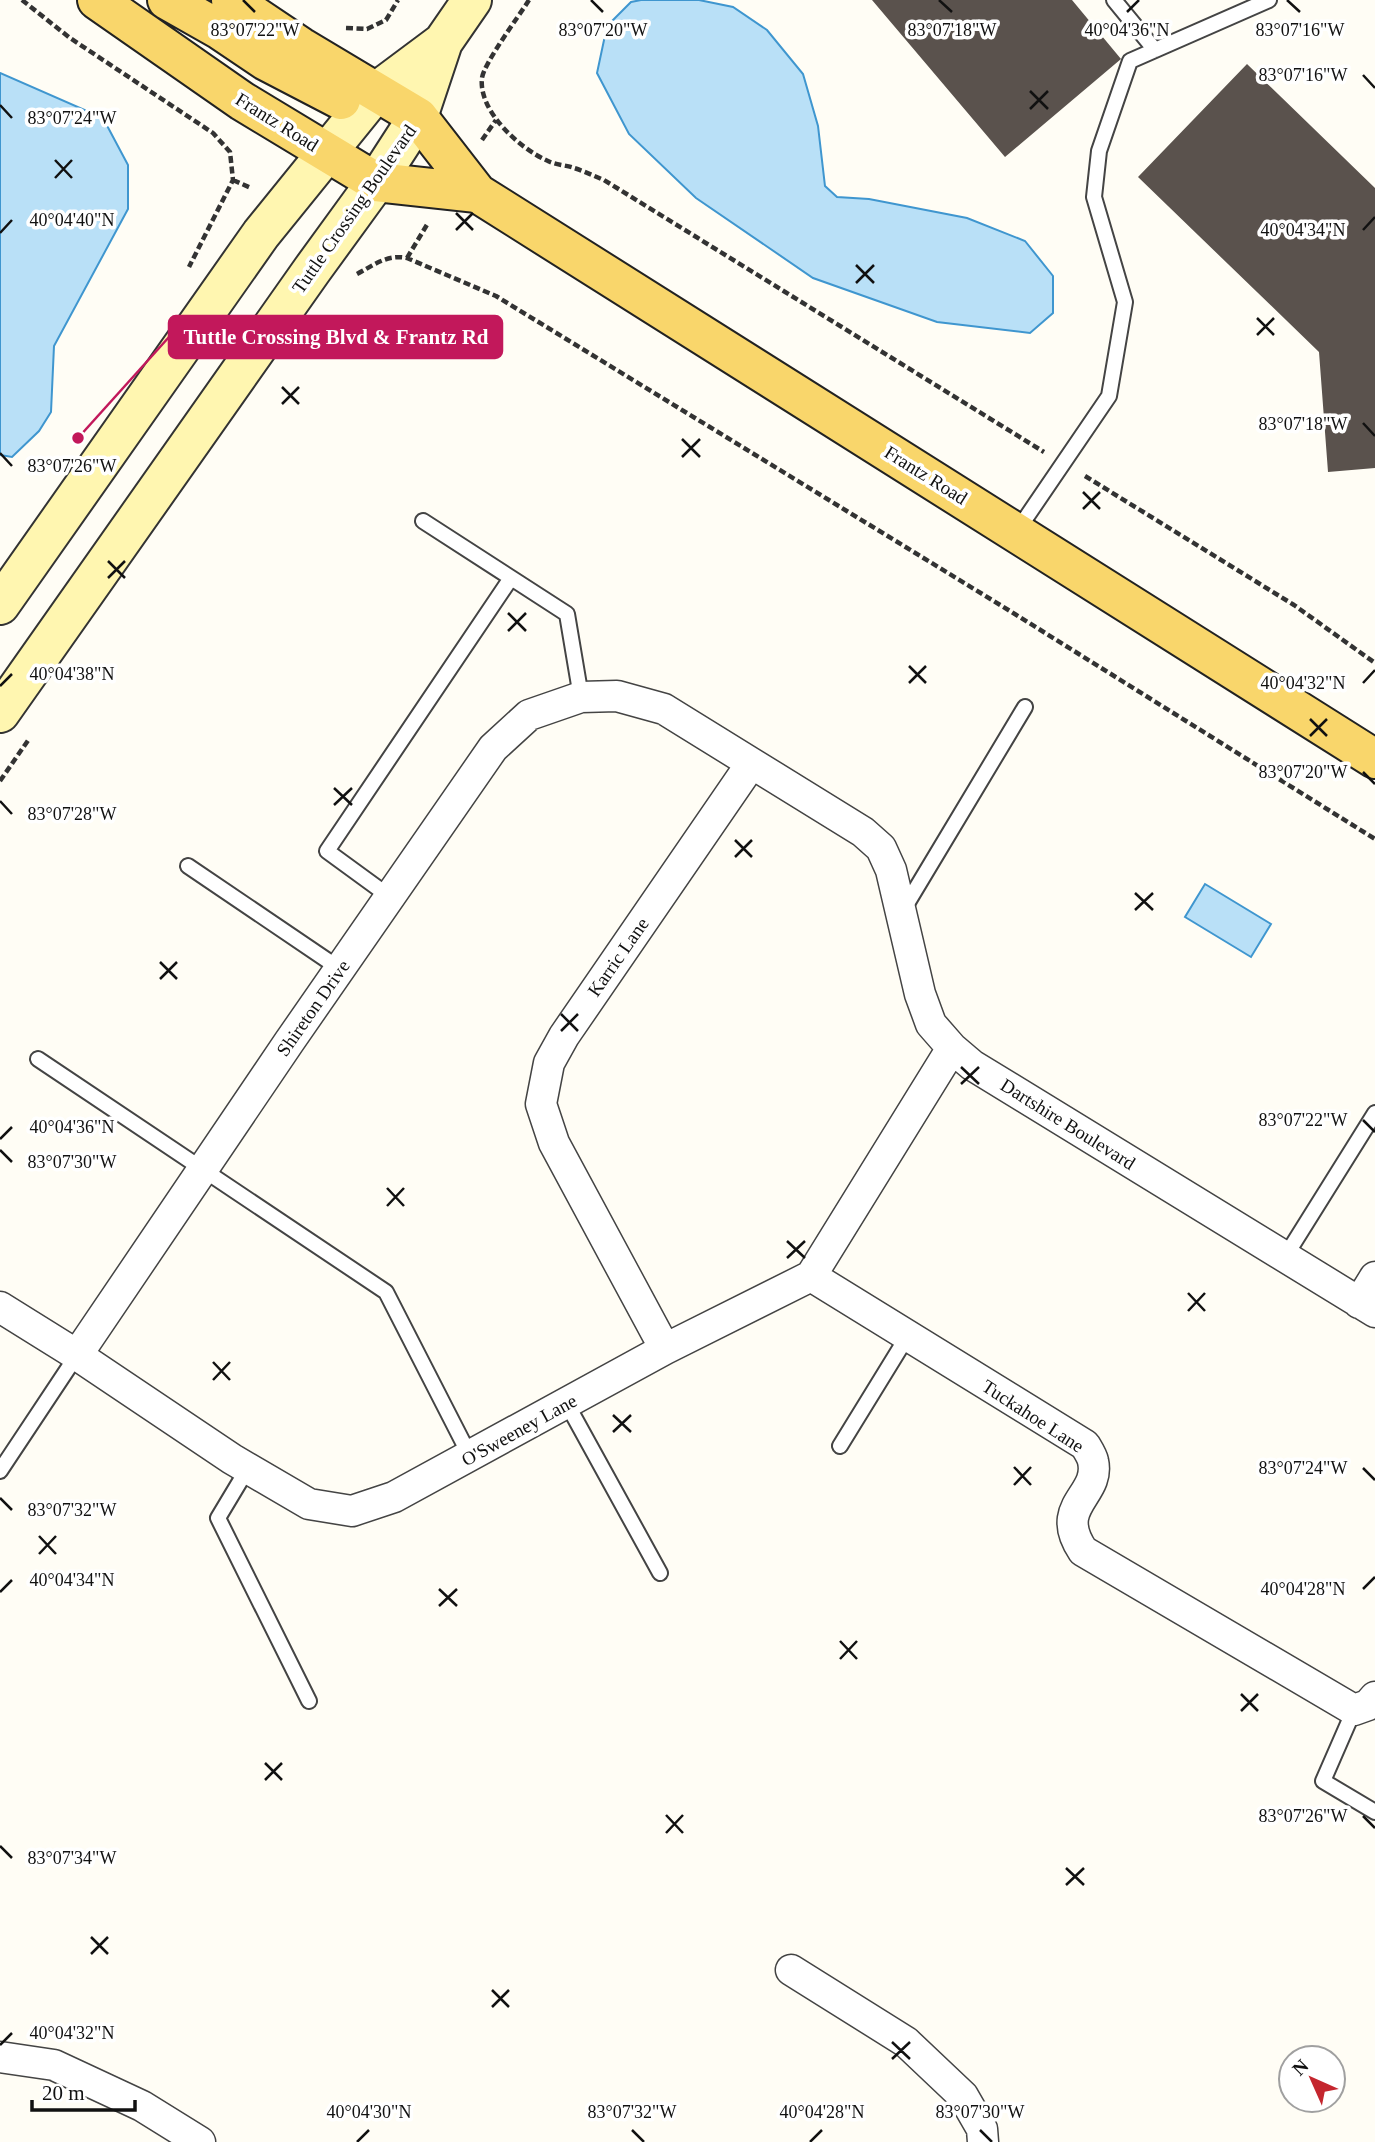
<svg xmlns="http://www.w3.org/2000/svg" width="1375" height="2142" viewBox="0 0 1375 2142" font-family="'Times New Roman',serif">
  <rect width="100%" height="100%" fill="#fffdf5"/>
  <path fill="#b9e0f7" stroke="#3f96cf" stroke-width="2" d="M641 0H699L733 7 767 30 803 74 818 126 825 186 837 197 869 199 967 218 1025 241 1053 276V313L1030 333 937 322 813 278 696 198 629 134 597 73 607 26 631 2Z
    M0 73 103 118 128 165V209L54 346 51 412 39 431 12 457 0 455Z
    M1205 884 1271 924 1251 957 1185 917Z"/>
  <path fill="#5a524d" d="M872 0H1072L1121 59 1005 157Z
    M1247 64 1375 188V468L1328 472 1319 352 1138 177Z"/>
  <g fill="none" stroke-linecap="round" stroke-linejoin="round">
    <g stroke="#444" stroke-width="18">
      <path id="lane" d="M1114 0 1155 50
        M423 521 567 614 581 697
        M1017 531 1109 396 1125 302 1094 197 1099 151 1130 61 1269 0
        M188 866 340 969
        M390 897 327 851 511 578
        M902 912 1025 707
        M38 1059 386 1292 470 1456
        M1285 1257 1375 1113
        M567 1404 660 1573
        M840 1446 907 1337
        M248 1468 218 1518 309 1701
        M0 1471 77 1355
        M1354 1710 1323 1781 1375 1812"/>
    </g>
    <g stroke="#444" stroke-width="33">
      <path id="street" d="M811 1276 1085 1445C1088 1450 1092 1456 1093 1461 1101 1496 1052 1505 1083 1551L1354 1710 1368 1705 1375 1697
        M1359 1303 1375 1277
        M0 1307 77 1355 232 1459 309 1504 352 1511 394 1497 665 1349 811 1276 952 1048
        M665 1349 554 1143 541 1104 549 1063 564 1036 751 764
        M77 1355 289 1042 493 748 529 715 581 697 617 696 664 709 863 832 881 848 891 870 920 994 931 1024 952 1048 972 1065 1375 1312
        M791 1970 906 2042 963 2096 982 2129 983 2142
        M0 2057 54 2065 142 2106 200 2142"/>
    </g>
    <g stroke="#333" stroke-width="42">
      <path id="secondary" d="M0 605 261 234 376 92 443 42
        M0 713 312 270 376 182 418 117 443 42 472 0"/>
    </g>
    <g stroke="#222" stroke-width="42">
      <path id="primary" d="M97 0 242 101 376 182 477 193
        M167 0 220 30 266 61 341 100
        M231 0 301 47 418 117 477 193 1375 759"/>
    </g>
    <path stroke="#333" stroke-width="4.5" stroke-dasharray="7 3.5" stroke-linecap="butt" d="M22 0 70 38 213 133 230 152 233 180 189 267
      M529 0C519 16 484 63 482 78 478 111 520 149 548 161 556 165 566 165 574 168 584 171 594 176 604 180L1044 452
      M346 28 367 29 386 20 398 0
      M482 140 496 120
      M233 180 251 188
      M407 258 428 223
      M357 274C374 265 387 254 407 258L496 296 1010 611 1375 839
      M1085 476 1294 605 1375 663
      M0 781 29 739"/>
    <use href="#lane" stroke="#fff" stroke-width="14"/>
    <use href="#street" stroke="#fff" stroke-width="30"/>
    <use href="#secondary" stroke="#fff6b0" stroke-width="38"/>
    <use href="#primary" stroke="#f9d66b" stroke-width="38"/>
  </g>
  <path fill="none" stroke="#111" stroke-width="2.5" d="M243 0 255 12M591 0 603 12M939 0 952 12M1287 0 1300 12M1127 12 1139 0M1363 75 1375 88M1030 91 1048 109M0 105 12 118M1030 109 1048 91M55 160 72 178M55 178 72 160M456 213 473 230M456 230 473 213M1363 230 1375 217M0 233 12 220M856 265 874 283M856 283 874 265M1257 318 1274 335M1257 335 1274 318M282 387 299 404M282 404 299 387M1363 423 1375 436M682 439 700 457M0 453 12 466M682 457 700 439M1083 492 1100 509M1083 509 1100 492M108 561 125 578M108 578 125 561M508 613 526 631M508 631 526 613M909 666 926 683M909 683 926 666M1363 683 1375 670M0 686 12 674M1310 719 1327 736M1310 736 1327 719M1363 772 1375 784M334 788 352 805M0 801 12 814M334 805 352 788M735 840 752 857M735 857 752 840M1135 893 1153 910M1135 910 1153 893M160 962 177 979M160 979 177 962M561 1014 578 1031M561 1031 578 1014M961 1067 979 1084M961 1084 979 1067M1363 1120 1375 1132M0 1139 12 1127M0 1150 12 1162M387 1188 404 1206M387 1206 404 1188M787 1241 805 1258M787 1258 805 1241M1188 1293 1205 1311M1188 1311 1205 1293M213 1362 230 1380M213 1380 230 1362M613 1415 631 1432M613 1432 631 1415M1014 1467 1031 1485M1363 1468 1375 1480M1014 1485 1031 1467M0 1498 12 1510M39 1536 56 1554M39 1554 56 1536M439 1589 457 1606M1363 1589 1375 1577M0 1592 12 1580M439 1606 457 1589M840 1641 857 1659M840 1659 857 1641M1241 1694 1258 1711M1241 1711 1258 1694M265 1763 282 1780M265 1780 282 1763M666 1815 683 1833M1363 1816 1375 1828M666 1833 683 1815M0 1846 12 1858M1066 1868 1084 1885M1066 1885 1084 1868M91 1937 108 1954M91 1954 108 1937M492 1990 509 2007M492 2007 509 1990M892 2042 910 2059M0 2045 12 2033M892 2059 910 2042M632 2130 644 2142M980 2130 992 2142M357 2142 369 2130M810 2142 822 2130"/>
  <g text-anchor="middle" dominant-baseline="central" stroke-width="7" stroke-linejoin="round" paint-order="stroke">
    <g font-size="19" fill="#111" stroke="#fff">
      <text transform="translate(277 122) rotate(32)">Frantz Road</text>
      <text transform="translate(354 209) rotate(-55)">Tuttle Crossing Boulevard</text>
      <text transform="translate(926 475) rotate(32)">Frantz Road</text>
      <text transform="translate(618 957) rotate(-55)">Karric Lane</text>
      <text transform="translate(313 1008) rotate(-55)">Shireton Drive</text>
      <text transform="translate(1068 1124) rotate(32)">Dartshire Boulevard</text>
      <text transform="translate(1033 1416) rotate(33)">Tuckahoe Lane</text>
      <text transform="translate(519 1430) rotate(-29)">O'Sweeney Lane</text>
    </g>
  </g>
  <g font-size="18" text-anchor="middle" fill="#111" stroke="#fff" stroke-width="7" stroke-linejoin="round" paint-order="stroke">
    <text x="255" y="36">83°07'22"W</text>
    <text x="603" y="36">83°07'20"W</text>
    <text x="952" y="36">83°07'18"W</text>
    <text x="1127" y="36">40°04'36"N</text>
    <text x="1300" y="36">83°07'16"W</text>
    <text x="1303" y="81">83°07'16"W</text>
    <text x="72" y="124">83°07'24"W</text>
    <text x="72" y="226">40°04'40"N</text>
    <text x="1303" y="236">40°04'34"N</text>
    <text x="1303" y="430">83°07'18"W</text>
    <text x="72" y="472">83°07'26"W</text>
    <text x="72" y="680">40°04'38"N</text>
    <text x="1303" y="689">40°04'32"N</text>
    <text x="1303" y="778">83°07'20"W</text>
    <text x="72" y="820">83°07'28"W</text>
    <text x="1303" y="1126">83°07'22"W</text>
    <text x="72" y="1133">40°04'36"N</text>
    <text x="72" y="1168">83°07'30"W</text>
    <text x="1303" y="1474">83°07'24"W</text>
    <text x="72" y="1516">83°07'32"W</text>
    <text x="72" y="1586">40°04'34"N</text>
    <text x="1303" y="1595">40°04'28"N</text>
    <text x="1303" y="1822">83°07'26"W</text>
    <text x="72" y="1864">83°07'34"W</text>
    <text x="72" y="2039">40°04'32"N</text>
    <text x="369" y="2118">40°04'30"N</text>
    <text x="632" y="2118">83°07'32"W</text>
    <text x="822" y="2118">40°04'28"N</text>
    <text x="980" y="2118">83°07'30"W</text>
  </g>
  <path fill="none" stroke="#c2185b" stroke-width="2.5" d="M78 438L169 337"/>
  <circle fill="#c2185b" stroke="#fff" stroke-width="2.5" cx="78" cy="438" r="7"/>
  <rect fill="#c2185b" stroke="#c2185b" stroke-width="2.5" x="169" y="316" width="333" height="42" rx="7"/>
  <g font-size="21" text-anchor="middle" font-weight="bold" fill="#fff">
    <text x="336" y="344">Tuttle Crossing Blvd &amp; Frantz Rd</text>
  </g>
  <g transform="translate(1312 2079) rotate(315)"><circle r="33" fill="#ffffff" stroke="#a0a0a0" stroke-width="2"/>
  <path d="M0-5L12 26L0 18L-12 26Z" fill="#c4262e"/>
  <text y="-10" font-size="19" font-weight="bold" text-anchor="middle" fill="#111111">N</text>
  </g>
  <path d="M32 2100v10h103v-10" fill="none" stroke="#111111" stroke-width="3.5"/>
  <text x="42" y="2100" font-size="21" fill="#111111" stroke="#ffffff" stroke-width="5" paint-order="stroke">20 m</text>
</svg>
